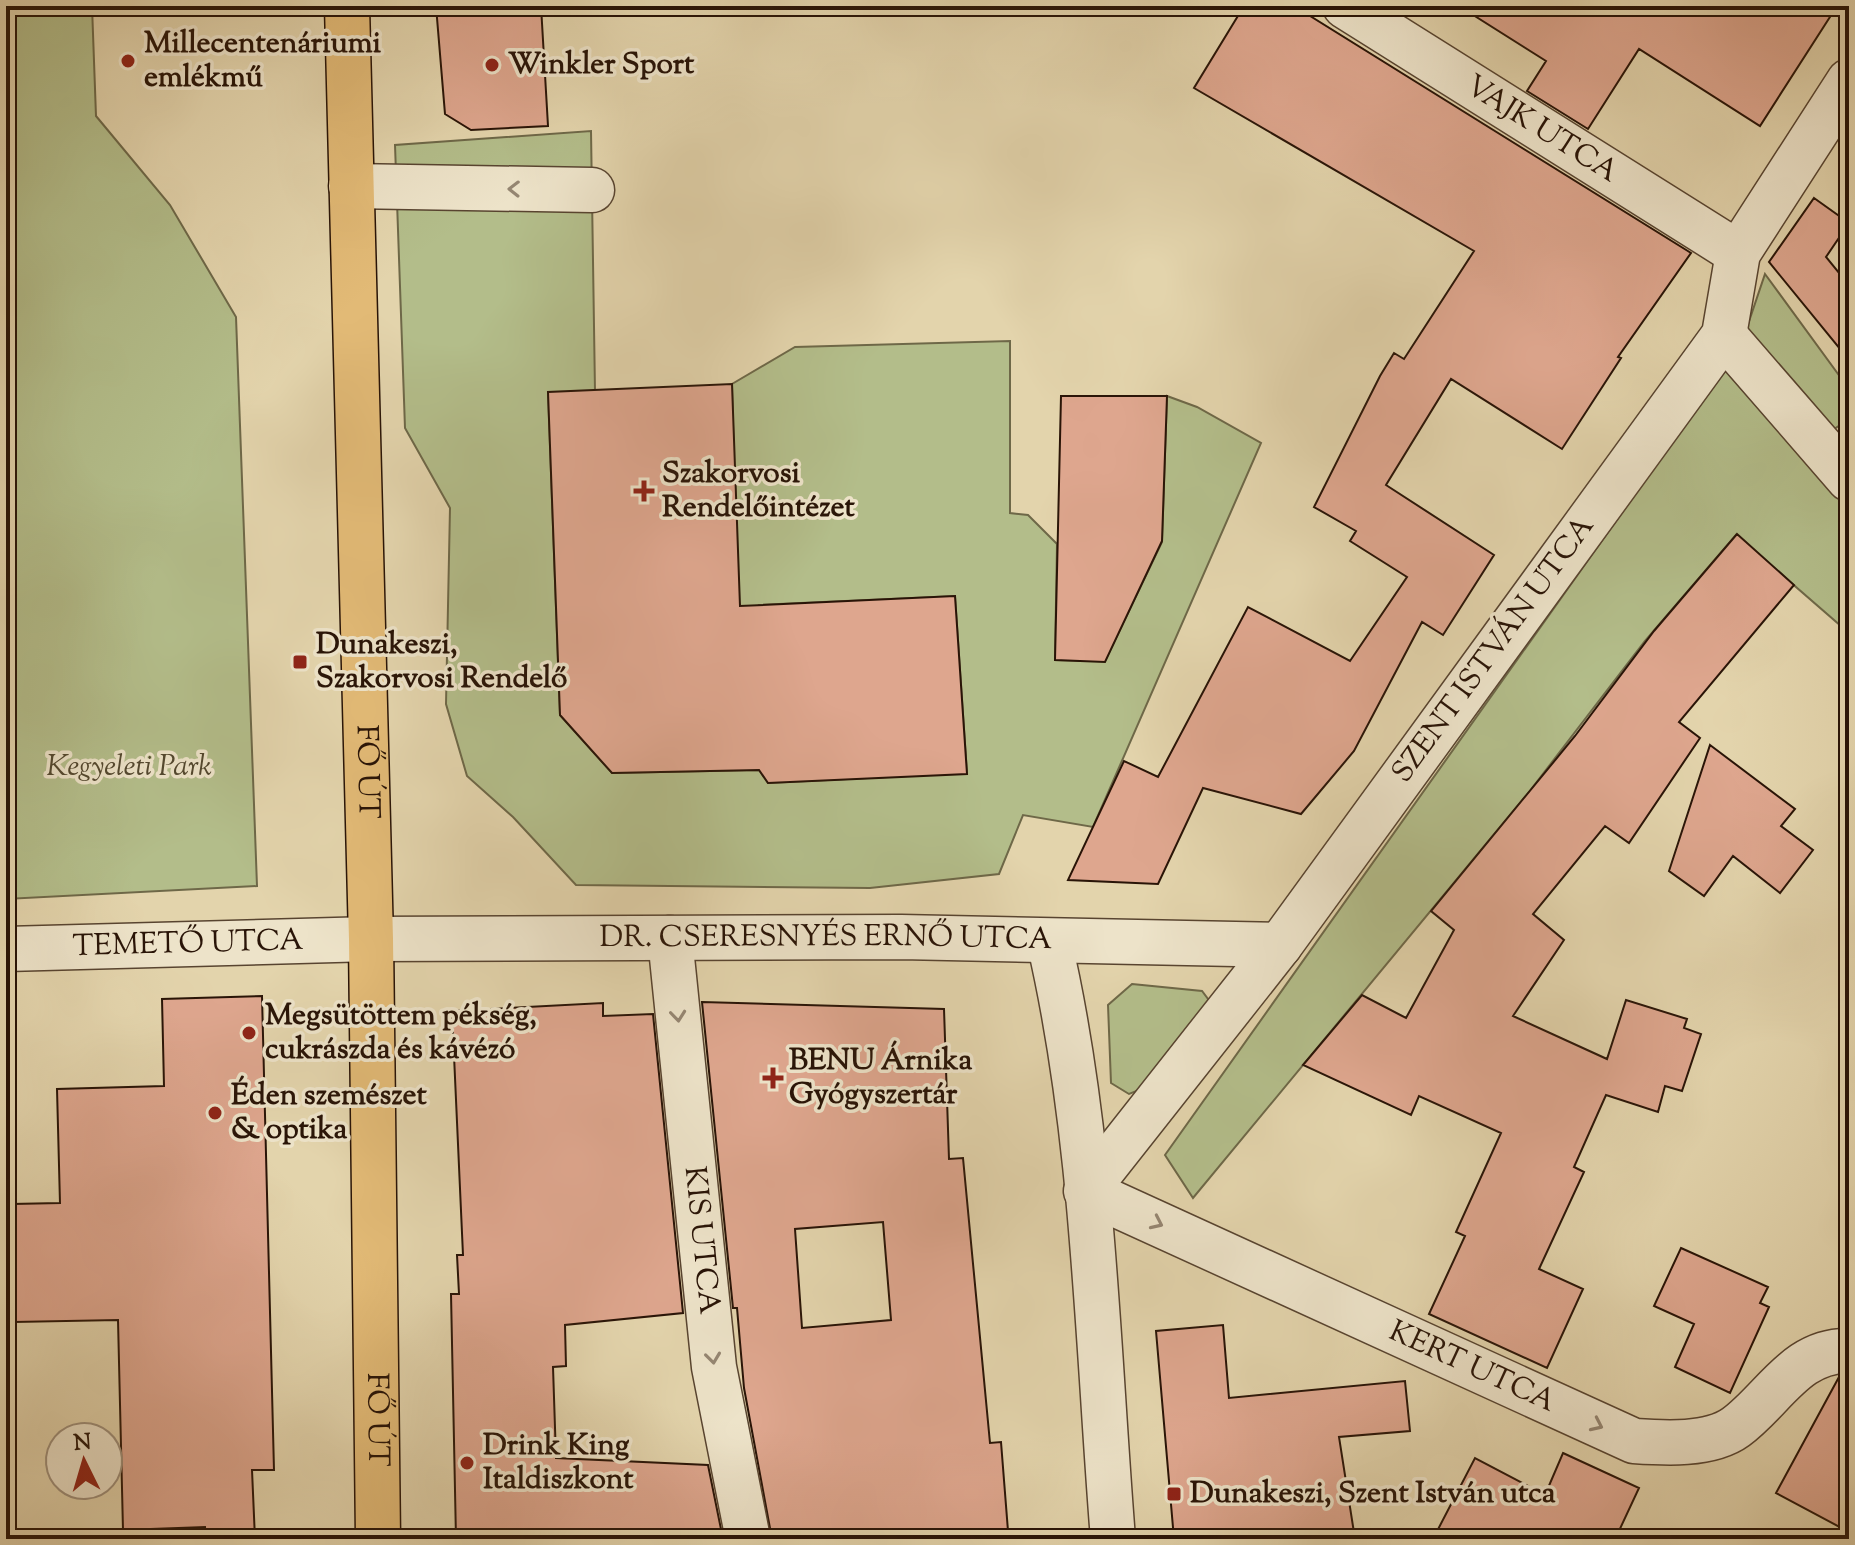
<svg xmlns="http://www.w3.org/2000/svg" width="1855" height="1545" viewBox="0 0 1855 1545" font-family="'Sorts Mill Goudy',serif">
  <rect width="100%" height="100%" fill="#e3d4ac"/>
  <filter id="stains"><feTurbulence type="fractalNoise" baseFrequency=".0025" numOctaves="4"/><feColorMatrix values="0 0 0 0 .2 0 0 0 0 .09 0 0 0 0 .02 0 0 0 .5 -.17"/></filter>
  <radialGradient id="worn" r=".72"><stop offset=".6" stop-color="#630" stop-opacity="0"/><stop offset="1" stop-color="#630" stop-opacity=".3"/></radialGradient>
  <path fill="#b3bd8a" stroke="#6e6848" stroke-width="2" d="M6 6H92L96 116 170 205 236 317 257 886 6 899Z
    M591 131 595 391 548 393 560 715 612 773 759 770 768 783 967 773 955 596 759 605 738 626 732 384 795 347 1010 341V513L1028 515 1057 544 1055 660 1105 661 1162 542 1167 396 1197 407 1261 443 1093 827 1023 815 999 874 870 888 576 885 513 817 467 776 446 704 450 508 405 428 395 145Z
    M1765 274 1849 389V419L1818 440 1849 479V633L1736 535 1645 641 1529 792 1193 1198 1165 1155 1741 345Z
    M1132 984 1202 991 1214 1007 1147 1087 1129 1094 1111 1083 1108 1005Z"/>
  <path fill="#dea68e" stroke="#291407" stroke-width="2" fill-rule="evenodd" d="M436 6H541L548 126 471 130 445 114Z
    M1244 6H1294L1691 253 1618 357 1621 358 1562 449 1451 379 1386 485 1494 555 1443 635 1422 622 1354 751 1301 814 1203 788 1158 884 1068 880 1124 761 1158 777 1248 607 1350 661 1407 577 1350 541 1356 531 1314 507 1380 376 1394 353 1404 359 1474 251 1194 88Z
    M1459 6H1837L1760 126 1639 49 1588 129 1527 91 1546 61Z
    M1814 198 1849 223 1826 257 1849 285V360L1769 262Z
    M732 384 740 606 955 596 967 774 768 783 759 770 612 773 560 715 548 392Z
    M1061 396H1167L1162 541 1105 662 1055 660Z
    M1737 534 1794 585 1679 722 1700 738 1629 843 1605 826 1533 914 1564 940 1513 1016 1607 1059 1626 1000 1687 1019 1684 1028 1701 1034 1682 1091 1665 1086 1658 1112 1606 1095 1574 1167 1584 1172 1539 1269 1583 1289 1547 1368 1429 1314 1465 1236 1456 1232 1501 1133 1419 1096 1411 1115 1303 1065 1362 995 1406 1018 1454 930 1431 911 1575 736 1654 631Z
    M1710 745 1795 809 1781 826 1813 850 1780 893 1733 856 1704 896 1669 871Z
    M262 996 274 1470H252L255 1539H206L205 1527 123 1530 118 1320 14 1322 12 1204 60 1203 57 1089 164 1086 162 999Z
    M702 1002 944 1009 949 1159 963 1158 990 1443 1001 1442 1008 1531 965 1534V1539H772L744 1388 737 1308H733ZM883 1222 891 1320 802 1328 795 1229Z
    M603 1003V1016L653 1014 683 1313 565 1325 566 1366 553 1367 556 1458 708 1465 723 1539H589V1534L456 1539 451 1294H459L457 1255H463L452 1011Z
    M1681 1248 1768 1287 1760 1303 1769 1307 1730 1393 1675 1367 1694 1324 1654 1306Z
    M1223 1325 1229 1398 1405 1381 1410 1431 1339 1437 1355 1539H1174L1156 1331Z
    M1849 1376V1532L1776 1493 1839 1377Z
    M1563 1453 1639 1488 1618 1533 1629 1539H1433L1475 1458 1545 1495Z"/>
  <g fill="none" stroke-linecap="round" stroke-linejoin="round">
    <g stroke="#584430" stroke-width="47">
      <g id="minor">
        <path id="s1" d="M1345 6 1738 253"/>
        <path id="s2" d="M1849 81 1738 253 1724 335 1280 945 1086 1191 1634 1441C1664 1443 1710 1446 1736 1427 1774 1399 1796 1349 1849 1351"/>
        <path d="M351 186 592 190"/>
        <path d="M1724 335 1849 479"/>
        <path id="s3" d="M670 938 714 1367 748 1539"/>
        <path d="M1049 941C1094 1135 1097 1340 1113 1539"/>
        <path id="s4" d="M6 949 371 939 901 937 1280 945"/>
      </g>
    </g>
    <g stroke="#291407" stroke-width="47">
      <g id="primary">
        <path id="s5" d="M347 6 371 939 378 1539"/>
      </g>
    </g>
    <use href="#minor" stroke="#ede3c9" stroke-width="44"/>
    <use href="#primary" stroke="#e2ba76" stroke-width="44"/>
  </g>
  <defs><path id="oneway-chevron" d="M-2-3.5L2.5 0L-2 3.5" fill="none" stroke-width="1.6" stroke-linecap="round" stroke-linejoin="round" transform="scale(2)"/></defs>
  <g stroke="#958672">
    <use href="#oneway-chevron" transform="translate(514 189) rotate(-179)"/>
    <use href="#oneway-chevron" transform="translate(678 1016) rotate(84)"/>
    <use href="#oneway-chevron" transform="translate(1157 1223) rotate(25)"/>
    <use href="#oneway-chevron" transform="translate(713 1358) rotate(83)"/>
    <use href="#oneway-chevron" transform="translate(1597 1425) rotate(25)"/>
  </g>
  <g fill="#8f2418" stroke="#ede3c9" stroke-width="3">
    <circle cx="128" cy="61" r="8"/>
    <circle cx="492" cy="65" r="8"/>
    <path d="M640 479h8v8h8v8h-8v8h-8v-8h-8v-8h8z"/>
    <rect x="292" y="654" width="16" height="16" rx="4"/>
    <circle cx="249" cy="1033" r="8"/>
    <path d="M769 1066h8v8h8v8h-8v8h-8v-8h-8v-8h8z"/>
    <circle cx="215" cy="1113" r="8"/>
    <circle cx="467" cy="1463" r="8"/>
    <rect x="1166" y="1486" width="16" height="16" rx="4"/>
  </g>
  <g text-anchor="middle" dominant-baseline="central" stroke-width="7" stroke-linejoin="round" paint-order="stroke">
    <g font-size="30" font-weight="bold" fill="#291407" stroke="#ede3c9" text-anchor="start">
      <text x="144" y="44">Millecentenáriumi<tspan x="144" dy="34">emlékmű</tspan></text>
      <text x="508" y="65">Winkler Sport</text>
      <text x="662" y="474">Szakorvosi<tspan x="662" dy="34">Rendelőintézet</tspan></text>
      <text x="316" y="645">Dunakeszi,<tspan x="316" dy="34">Szakorvosi Rendelő</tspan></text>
      <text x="265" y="1016">Megsütöttem pékség,<tspan x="265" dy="34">cukrászda és kávézó</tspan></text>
      <text x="789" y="1061">BENU Árnika<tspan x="789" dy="34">Gyógyszertár</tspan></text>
      <text x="231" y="1096">Éden szemészet<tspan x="231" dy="34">&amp; optika</tspan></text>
      <text x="483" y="1446">Drink King<tspan x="483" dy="34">Italdiszkont</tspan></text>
      <text x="1190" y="1494">Dunakeszi, Szent István utca</text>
    </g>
    <g font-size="30" fill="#291407" stroke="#ede3c9">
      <text stroke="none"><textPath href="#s1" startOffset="232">VAJK UTCA</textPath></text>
      <text transform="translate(1494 650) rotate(-54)">SZENT ISTVÁN UTCA</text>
      <text stroke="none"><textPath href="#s5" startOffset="766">FŐ ÚT</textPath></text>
      <text stroke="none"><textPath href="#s4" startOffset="820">DR. CSERESNYÉS ERNŐ UTCA</textPath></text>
      <text stroke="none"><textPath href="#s4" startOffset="182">TEMETŐ UTCA</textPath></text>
      <text stroke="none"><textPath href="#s3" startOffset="304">KIS UTCA</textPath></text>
      <text stroke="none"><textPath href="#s2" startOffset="1780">KERT UTCA</textPath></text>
      <text stroke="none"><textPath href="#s5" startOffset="1414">FŐ ÚT</textPath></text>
    </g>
    <g font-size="30" font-style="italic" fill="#52472e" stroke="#ede3c9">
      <text x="129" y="767">Kegyeleti Park</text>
    </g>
  </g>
  <rect width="1855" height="1545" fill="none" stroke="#e3d4ac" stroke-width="32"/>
  <rect x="8" y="8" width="1839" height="1529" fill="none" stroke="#291407" stroke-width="4"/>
  <rect x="16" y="16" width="1823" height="1513" fill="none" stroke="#291407" stroke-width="2"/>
  <g transform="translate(84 1461) rotate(355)"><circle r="38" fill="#ede3c9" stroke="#9f907b" stroke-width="2"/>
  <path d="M0-6L14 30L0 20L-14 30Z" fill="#8f2418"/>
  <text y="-12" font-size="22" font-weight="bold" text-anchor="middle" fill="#291407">N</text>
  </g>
  <rect width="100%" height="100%" filter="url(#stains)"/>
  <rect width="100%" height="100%" fill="url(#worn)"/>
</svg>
